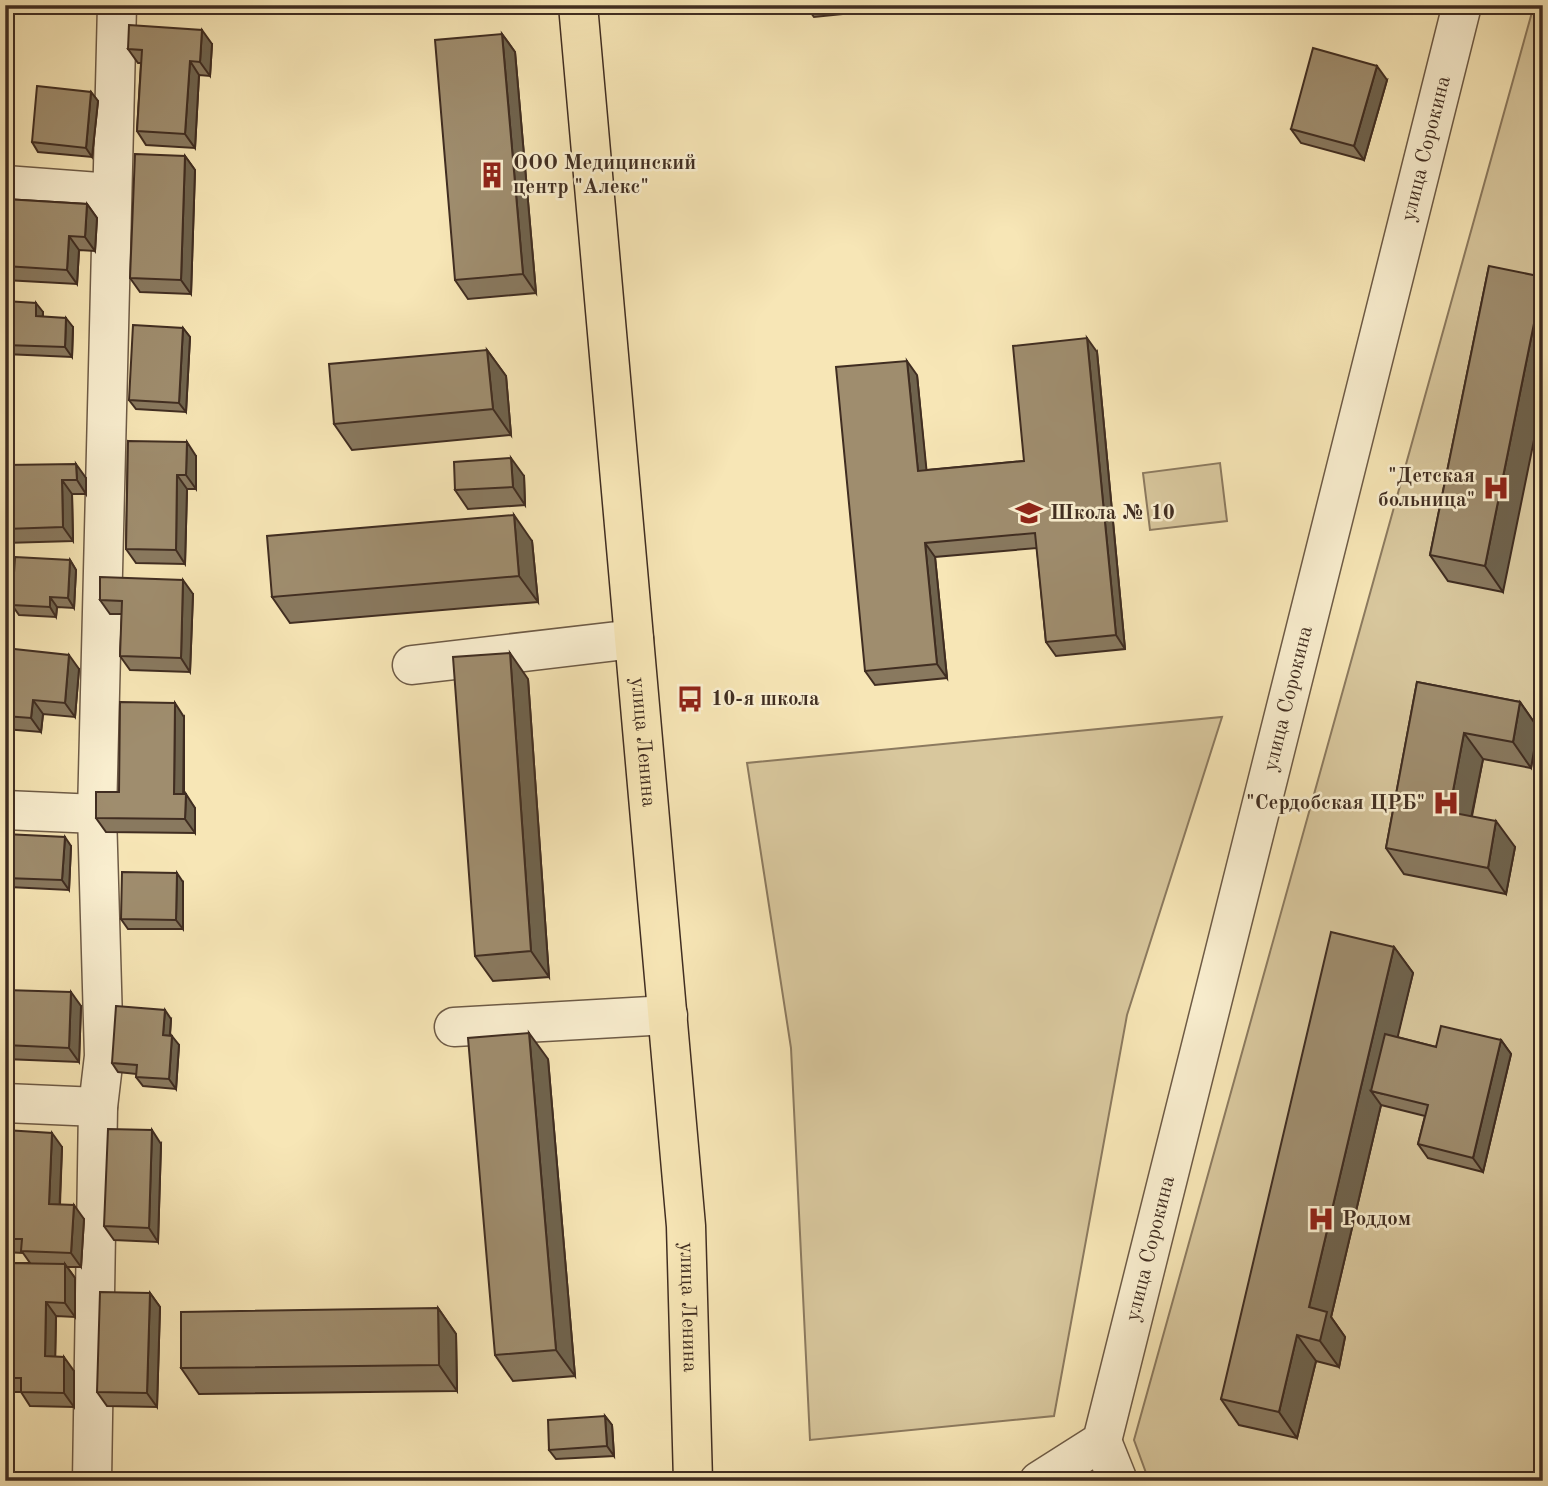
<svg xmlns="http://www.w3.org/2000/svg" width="1548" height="1486" viewBox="0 0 1548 1486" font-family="'Old Standard TT',serif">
  <rect width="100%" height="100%" fill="#f7e6b6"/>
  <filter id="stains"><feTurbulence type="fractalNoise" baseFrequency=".00286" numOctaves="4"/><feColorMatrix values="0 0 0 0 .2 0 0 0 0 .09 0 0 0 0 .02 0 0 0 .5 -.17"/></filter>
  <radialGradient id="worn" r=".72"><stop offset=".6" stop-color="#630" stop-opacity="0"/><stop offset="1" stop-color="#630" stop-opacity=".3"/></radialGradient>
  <path fill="#d8c79d" stroke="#8c7a5f" stroke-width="2" d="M1534 5H1543V1481H1149L1134 1440Z
    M1220 463 1227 521 1150 530 1143 473Z
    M1222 717 1127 1015 1054 1416 810 1440 791 1048 747 763Z"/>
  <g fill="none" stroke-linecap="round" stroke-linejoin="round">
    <g stroke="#6e5b46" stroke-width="41">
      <g id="minor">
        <path d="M5 185 112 193"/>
        <path d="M412 665 634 639"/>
        <path d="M5 810 97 814"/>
        <path d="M454 1027 668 1015"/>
        <path d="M5 1103 98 1107"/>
        <path d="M1102 1441 1118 1481"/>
        <path d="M92 1481 98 1107 104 1056 97 814 117 5"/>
        <path id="s1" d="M1039 1481 1102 1441 1462 5"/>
      </g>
    </g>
    <g stroke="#402d21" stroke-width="41">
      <g id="major">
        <path id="s2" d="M578 5 686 1226 693 1481"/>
      </g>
    </g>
    <use href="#minor" stroke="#faefd0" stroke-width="38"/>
    <use href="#major" stroke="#f7e6b6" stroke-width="38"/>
  </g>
  <path fill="#89795f" stroke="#402d21" stroke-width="2" d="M805 5H880L881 10 814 17Z
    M502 34 515 52 536 293 468 299 455 280Z
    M212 44 210 76 199 75 195 148 146 145 137 131 141 63H138L128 49Z
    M1387 80 1364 160 1301 143 1291 129Z
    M91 92 98 101 92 157 38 152 32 142Z
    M185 156 195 170 191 294 140 292 130 278Z
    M5 199 87 204 97 218 95 251 79 250 77 284 5 280Z
    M1489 266 1503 592 1448 581 1430 555Z
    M5 301 43 312V317L73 327 72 357 5 354Z
    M183 328 190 337 186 412 136 409 129 400Z
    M487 350 506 376 511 435 352 450 334 424Z
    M1097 352 1125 649 1056 656 1046 642 1037 548 935 557 947 678 875 685 865 671 917 375 926 470 1024 461Z
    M128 441 196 456V489H187L185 564 136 563 126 549Z
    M5 465 86 478V494H72L73 541 5 543Z
    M524 476 525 505 468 509 455 490Z
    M532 541 538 602 290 623 272 597Z
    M70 560 76 570 74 608 57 607 56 617 19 615 12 605Z
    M193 594 190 672 130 670 120 656 122 614H110L100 600Z
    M5 648 79 669 75 717 43 714 41 732 5 729Z
    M528 679 549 977 493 981 475 956Z
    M1417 682 1520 702 1538 728 1531 768 1483 759 1472 816 1515 847 1506 894 1404 874 1386 848Z
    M184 717V794L195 808V833L106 832 96 818Z
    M5 834 71 846 69 890 9 887 5 881Z
    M183 882V929H128L121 919Z
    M1394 947 1413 973 1397 1037 1436 1047 1501 1040 1511 1054 1483 1172 1428 1158 1418 1144 1425 1116 1381 1105 1331 1317 1345 1337 1339 1367 1316 1361 1297 1438 1239 1425 1221 1399Z
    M5 990 81 1006 79 1062 5 1059Z
    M171 1019 170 1036 179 1045 176 1089 143 1086 136 1077 137 1074 118 1072 112 1063Z
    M548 1059 575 1376 513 1381 495 1355Z
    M5 1130 62 1147 60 1205 84 1219 81 1267H67L75 1278V1317L56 1316 55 1357 74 1371V1407L30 1406 21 1392H9L5 1386V1263H30L23 1253 5 1252Z
    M161 1144 158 1242 114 1240 104 1226Z
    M150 1293 160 1307 157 1407 107 1406 97 1392Z
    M438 1308 456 1334 457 1391 199 1394 181 1368Z
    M605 1416 612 1425 614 1456 556 1459 549 1450Z"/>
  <path fill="#6f634d" stroke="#402d21" stroke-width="2" d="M202 30 212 44 210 76 200 62Z
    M502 34 515 52 536 293 523 274Z
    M190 61 199 75 195 148 185 134Z
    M1377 66 1387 80 1364 160 1354 146Z
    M91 92 98 101 92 157 86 148Z
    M5 96 10 102 7 150 5 147Z
    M185 156 195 170 191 294 181 280Z
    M87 204 97 218 95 251 85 237Z
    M69 236 79 250 77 284 67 270Z
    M1543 279V396L1503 592 1485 566Z
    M36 303 43 312 42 326 36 316Z
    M66 318 73 327 72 357 65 347Z
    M183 328 190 337 186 412 179 403Z
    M1087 338 1097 352 1125 649 1116 635Z
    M487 350 506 376 511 435 493 409Z
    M907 361 917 375 928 485 918 471Z
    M187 442 196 456V489L186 475Z
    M511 458 524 476 525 505 513 487Z
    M76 464 86 478V494L77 480Z
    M177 475 187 489 185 564 176 550Z
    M62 480 72 494 73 541 63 527Z
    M514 515 532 541 538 602 519 576Z
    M925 543 935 557 947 678 937 664Z
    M70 560 76 570 74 608 68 598Z
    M183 580 193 594 190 672 181 658Z
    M50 597 57 607 56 617 50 607Z
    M510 653 528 679 549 977 531 951Z
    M69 655 79 669 75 717 65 703Z
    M33 700 43 714 41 732 31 718Z
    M1520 702 1538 728 1531 768 1513 742Z
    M175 703 184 717 183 808 174 794Z
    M1464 733 1483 759 1467 838 1449 812Z
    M186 794 195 808V833L185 819Z
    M1496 821 1515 847 1506 894 1488 868Z
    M65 837 71 846 69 890 62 880Z
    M177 873 183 882V929L176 920Z
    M1394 947 1413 973 1384 1094 1371 1091 1381 1105 1331 1317 1345 1337 1339 1367 1320 1341 1309 1307Z
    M71 992 81 1006 79 1062 69 1048Z
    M165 1010 171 1019 169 1045 163 1035Z
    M529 1033 548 1059 575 1376 556 1350Z
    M172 1036 179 1045 176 1089 169 1079Z
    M1501 1040 1511 1054 1483 1172 1473 1158Z
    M152 1130 161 1144 158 1242 149 1228Z
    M52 1133 62 1147 59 1218 49 1204Z
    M74 1205 84 1219 81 1267 71 1253Z
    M65 1264 75 1278V1317L65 1303Z
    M150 1293 160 1307 157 1407 147 1393Z
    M46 1302 56 1316 55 1370 45 1356Z
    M438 1308 456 1334 457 1391 439 1365Z
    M1297 1335 1316 1361 1297 1438 1279 1412Z
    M64 1357 74 1371V1407L64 1393Z
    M605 1416 612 1425 614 1456 607 1446Z"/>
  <path fill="#9f8d6e" stroke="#402d21" stroke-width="2" d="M129 25 202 30 200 62 190 61 185 134 137 131 142 50 128 49Z
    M502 34 523 274 455 280 435 40Z
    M1313 48 1377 66 1354 146 1291 129Z
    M37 86 91 92 86 148 32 142Z
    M135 154 185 156 181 280 130 278Z
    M5 199 87 204 85 237 69 236 67 270 5 266Z
    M1489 266 1543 277V279L1485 566 1430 555Z
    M5 301 36 303V316L66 318 65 347 5 345Z
    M133 325 183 328 179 403 129 400Z
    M1087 338 1116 635 1046 642 1035 533 925 543 937 664 865 671 836 367 907 361 918 471 1024 461 1013 346Z
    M487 350 493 409 334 424 329 364Z
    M128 441 187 442 186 475H177L176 550 126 549Z
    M511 458 513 487 455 490 454 462Z
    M76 464 77 480H62L63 527 5 529V465Z
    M514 515 519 576 272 597 267 536Z
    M15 557 70 560 68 598 50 597V607L12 605Z
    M100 577 183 580 181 658 120 656 122 601 100 600Z
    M5 648 69 655 65 703 33 700 31 718 5 716Z
    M510 653 531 951 475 956 453 657Z
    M1417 682 1520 702 1513 742 1464 733 1449 812 1496 821 1488 868 1386 848Z
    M120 702 175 703 174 794H186L185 819 96 818V792H119Z
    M5 834 65 837 62 880 5 878Z
    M122 872 177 873 176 920 121 919Z
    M1331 932 1394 947 1309 1307 1327 1312 1320 1341 1297 1335 1279 1412 1221 1399Z
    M5 990 71 992 69 1048 5 1045Z
    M116 1006 165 1010 163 1035 172 1036 169 1079 136 1077 137 1065 112 1063Z
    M1441 1026 1501 1040 1473 1158 1418 1144 1428 1105 1371 1091 1385 1034 1436 1047Z
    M529 1033 556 1350 495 1355 468 1038Z
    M108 1129 152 1130 149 1228 104 1226Z
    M5 1130 52 1133 49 1204 74 1205 71 1253 21 1251 22 1239H5Z
    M5 1263 65 1264V1303L46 1302 45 1356 64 1357V1393L21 1392V1378H5Z
    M100 1292 150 1293 147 1393 97 1392Z
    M438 1308 439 1365 181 1368V1312Z
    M605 1416 607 1446 549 1450 548 1420Z"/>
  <defs>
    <g id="building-bare" transform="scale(2.1)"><path d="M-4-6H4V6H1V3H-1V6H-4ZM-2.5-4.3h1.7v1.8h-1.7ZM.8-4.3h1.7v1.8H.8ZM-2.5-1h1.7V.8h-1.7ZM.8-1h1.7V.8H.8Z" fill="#8f2418" stroke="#faefd0" stroke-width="2.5" paint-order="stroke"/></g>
    <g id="hospital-bare" transform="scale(2.1)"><path d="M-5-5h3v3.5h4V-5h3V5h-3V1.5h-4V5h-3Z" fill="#8f2418" stroke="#faefd0" stroke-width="2.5" paint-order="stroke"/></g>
    <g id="school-bare" transform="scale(2.1)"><path d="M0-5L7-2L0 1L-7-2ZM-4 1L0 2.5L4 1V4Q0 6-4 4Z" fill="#8f2418" stroke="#faefd0" stroke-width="2.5" paint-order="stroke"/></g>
    <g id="bus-bare" transform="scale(2.1)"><path d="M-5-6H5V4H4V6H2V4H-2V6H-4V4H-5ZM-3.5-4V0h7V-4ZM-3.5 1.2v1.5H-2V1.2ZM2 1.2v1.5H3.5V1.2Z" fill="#8f2418" stroke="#faefd0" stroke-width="2.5" paint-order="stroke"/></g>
  </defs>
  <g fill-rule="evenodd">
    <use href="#building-bare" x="492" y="175"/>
    <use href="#hospital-bare" x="1496" y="488"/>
    <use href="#school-bare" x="1029" y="513"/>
    <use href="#bus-bare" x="690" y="699"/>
    <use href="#hospital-bare" x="1446" y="803"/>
    <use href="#hospital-bare" x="1321" y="1219"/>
  </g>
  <g text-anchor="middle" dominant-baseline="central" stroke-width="5" stroke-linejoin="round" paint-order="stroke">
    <g font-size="21" fill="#402d21" stroke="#faefd0">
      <text stroke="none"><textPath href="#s1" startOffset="1407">улица Сорокина</textPath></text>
      <text stroke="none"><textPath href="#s1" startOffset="840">улица Сорокина</textPath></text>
      <text stroke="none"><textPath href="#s2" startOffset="740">улица Ленина</textPath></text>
      <text stroke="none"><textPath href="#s1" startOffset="273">улица Сорокина</textPath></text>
      <text stroke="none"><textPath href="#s2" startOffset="1307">улица Ленина</textPath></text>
    </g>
    <g font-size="21" font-weight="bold" fill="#402d21" stroke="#faefd0" text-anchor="start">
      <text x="513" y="163">ООО Медицинский<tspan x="513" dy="24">центр "Алекс"</tspan></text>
      <text x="1475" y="476" text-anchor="end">"Детская<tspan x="1475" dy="24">больница"</tspan></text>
      <text x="1050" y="513">Школа № 10</text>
      <text x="711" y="699">10-я школа</text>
      <text x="1425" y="803" text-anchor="end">"Сердобская ЦРБ"</text>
      <text x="1342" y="1219">Роддом</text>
    </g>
  </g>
  <rect width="1548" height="1486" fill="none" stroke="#f7e6b6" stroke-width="28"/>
  <rect x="7" y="7" width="1534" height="1472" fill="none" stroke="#402d21" stroke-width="3.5"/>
  <rect x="14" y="14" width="1520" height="1458" fill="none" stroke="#402d21" stroke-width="2"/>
  <rect width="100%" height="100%" filter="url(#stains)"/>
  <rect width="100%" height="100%" fill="url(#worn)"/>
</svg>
